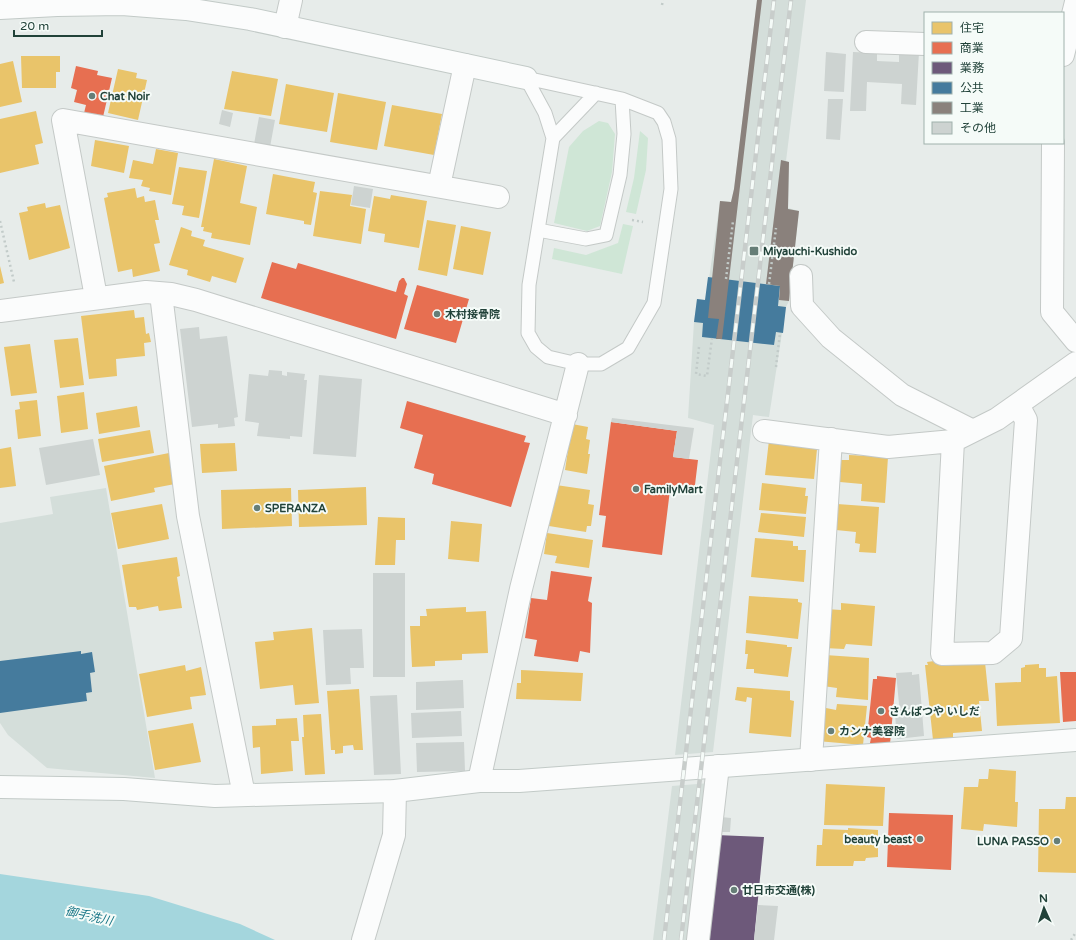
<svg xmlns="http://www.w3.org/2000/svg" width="1076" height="940" viewBox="0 0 1076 940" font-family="'Varela Round','Noto Sans JP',sans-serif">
  <rect width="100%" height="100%" fill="#e7ecea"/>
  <path fill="#d4deda" d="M757 0H806L786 161 789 162 788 208 799 211 789 301 786 307 769 417 753 415 713 752 675 755 714 425 688 418 694 322 697 299 706 300 720 201 731 202 734 189Z
    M106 488 155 778 47 768 8 735 0 723V523L53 514 50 497Z
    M710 783 691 940H653L672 786Z"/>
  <path fill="#cfe6d6" d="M599 121 608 123 615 134 612 172 600 226 587 231 554 223 569 147 583 131Z
    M640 131 648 138 646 170 636 214 626 212 634 178Z
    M623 224 633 226 622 274 552 259 554 248 586 255 618 243Z"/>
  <path fill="#a4d6dd" d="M0 874 149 896 240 924 275 940H0Z"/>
  <path fill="#e9c46a" d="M21 56H60V72H56V88H22Z
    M13 61 22 102 0 107V64Z
    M118 69 137 73 136 78 147 80 138 120 108 113Z
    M232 71 278 79 271 116 224 109Z
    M286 84 334 93 327 132 279 124Z
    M338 93 386 102 377 150 330 142Z
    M392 105 442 114 434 155 384 146Z
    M36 111 43 143 35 145 39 164 0 173V119Z
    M95 140 129 146 124 173 91 166Z
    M156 149 178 153 171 195 149 191 150 188 141 186 143 180 129 178 133 160 153 164Z
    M214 159 247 166 240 203 257 207 250 245 211 238 212 233 203 231 204 227H201Z
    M179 167 207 171 199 218 182 215 184 206 172 204Z
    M273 174 315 182 313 192 317 193 311 225 304 224V221L266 214Z
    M135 188 137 198 144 196 145 202 155 200 159 220H155L160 243 154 244 160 271 133 277 132 269 118 272 104 198 108 197 107 193Z
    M320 191 352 195 350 206 366 209 361 244 313 236Z
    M391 195 427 201 419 248 384 242 385 234 368 231 374 196 390 199Z
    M45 203 46 208 60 205 70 248 29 260 19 213 28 211 27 207Z
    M427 220 456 225 447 276 418 270Z
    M461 226 491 232 483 275 453 269Z
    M181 227 192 231 191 236 205 240 203 246 244 258 236 283 212 276 210 282 187 275 188 270 169 265Z
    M0 266 4 283 0 284Z
    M134 310 135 318 144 317 146 334 149 333 151 342 144 343 145 356 116 359 117 376 89 379 81 316Z
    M78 338 84 385 60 388 54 340Z
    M30 344 37 393 11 396 4 347Z
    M84 392 88 429 61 433 57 396Z
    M37 400 41 436 18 439 15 410 20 409 19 402Z
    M137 406 140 427 99 434 96 413Z
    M572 424 588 427 586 439 590 440 588 454H590L587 474 565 470Z
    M150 430 154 453 102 462 98 439Z
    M769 440 811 443 810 449H817L814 479 765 475Z
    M235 443 237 471 202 473 200 444Z
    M11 447 16 486 0 488V449Z
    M169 453 175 484 154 488 155 492 111 501 104 466Z
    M849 455 888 457 885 503 861 501 862 484 840 482 841 460H849Z
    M762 483 806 488 805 496H808L806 514 759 510Z
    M556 485 590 490 588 504 594 505 591 526H587L586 532 549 526Z
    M366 487 367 525 299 527 298 490Z
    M291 488 292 526 222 529 221 490Z
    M162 504 169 539 118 549 111 513Z
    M837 504 879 507 876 553 859 552 860 544 855 543 856 532 836 530Z
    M761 513 806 517 804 537 758 532Z
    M378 517 405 518V540H396L395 565H375Z
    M451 521 482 524 479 562 448 559Z
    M547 533 593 540 589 568 555 563 557 556 544 554Z
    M755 538 793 541V546H798V550H806L804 582 751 577Z
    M177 557 180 576 177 577 182 608 159 611 158 606 137 610 136 607H129L122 565Z
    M749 596 798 599V602L802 603 798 639 746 633Z
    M841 603 875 606 872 646 846 644 844 649 824 648 826 609 841 610Z
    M466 607V612L486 611 488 653 462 654V660L435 661V666L412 667 410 626H420V616H427L426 609Z
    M312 628 319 703 295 705 293 685 260 689 255 642 274 640 273 632Z
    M746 640 787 645V647H792L788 677 754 673V669H746L748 654H745Z
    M825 655 869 658 868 700 836 697 837 688 823 686Z
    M942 660 943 666 985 662 989 701H979L982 731 953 733V739L933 740 925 665H928L927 662Z
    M1039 664V668H1046V677L1057 676 1060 723 997 726 995 683 1021 682V668L1025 667V665Z
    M185 665 186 671 201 667 206 695 190 697 192 709 147 717 139 674Z
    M521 670 583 673 581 701 516 699 517 683H521Z
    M737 687 790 691V700L794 701 791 737 749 733 752 698 747 697 746 702 735 700Z
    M359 689 363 750H354L353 745 343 746V753L335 754V750H331L327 691Z
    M837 704 867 706 863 745 817 741 819 711 826 712V708L836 710Z
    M321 714 325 774 305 775 302 737H304L303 715Z
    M297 718 299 741H291L293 771 261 774 260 747 253 748 252 726 276 725V719Z
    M193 723 201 762 155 770 148 731Z
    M989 769 1016 771 1015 802H1018L1017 827 984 824 983 831 961 829 964 787H978L979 779H988Z
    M826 784 885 787 883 826 824 825Z
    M1066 797H1076V873L1038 872 1039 809H1065Z
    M848 828 878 830V857L866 858 865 861H854L853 866H816L817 845H822L823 829 848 830Z"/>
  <path fill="#e76f51" d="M76 66 98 71 97 75 112 78 103 117 84 113 86 105 74 102 77 90 71 88Z
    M272 262 296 269 298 263 396 292 399 281 402 278H404L407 284 404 294 408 296 396 339 261 298Z
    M417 285 469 299 456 343 404 329Z
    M407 401 526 436 524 442 530 443 511 507 432 484 434 474 414 468 423 435 400 428Z
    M611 422 677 431 673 457 698 460 694 493 670 490 662 555 602 547 606 516 599 515Z
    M551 571 592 577 588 601 592 603 590 653 580 651 578 662 534 656 537 640 525 638 531 598 547 600Z
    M1060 672H1076V721L1063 722Z
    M877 676 896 678 890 744 870 743 871 738 867 737 873 679H877Z
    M889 813 953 815 951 870 887 867Z"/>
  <path fill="#6d597a" d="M716 835 764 837 754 940H705Z"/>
  <path fill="#457b9d" d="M708 277 780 286 778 306 786 307 783 333 776 332 774 345 702 337 703 323 694 322 697 299 705 300Z
    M81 651V654L92 652 95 672 90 673 92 692 86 693 87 701 0 713V661Z"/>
  <path fill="#8a817c" d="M757 0H762L722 339H716L719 319 708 318 720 201 731 202 734 189Z
    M781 160 789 162 788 209 799 211 789 301 779 300 780 286 766 284Z"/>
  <path fill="#cdd3d1" d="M826 52 846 54 844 92 824 91Z
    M853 52 877 53V61L899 62V52H919L916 105 901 104 902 84 867 82 866 111H850Z
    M828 99H843L840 140 826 139Z
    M222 110 233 113 230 127 219 124Z
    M259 117 275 120 270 147 254 144Z
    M354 186 373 189 370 208 351 205Z
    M199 327 200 339 227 336 238 417 234 418 235 426 218 428V424L192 427 180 329Z
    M269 370 282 371V375L287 376V372L305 374 304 380H307L302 437 290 436V439L257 436 259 423 245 421 249 374 268 376Z
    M319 375 362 379 356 457 313 454Z
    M612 418 694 428 689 459 673 457 677 431 611 422Z
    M93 439 100 475 46 485 39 448Z
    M373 573H405V677H373Z
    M362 629 364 668H350L351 684 326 685 323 630Z
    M912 672V675L919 674 924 736 897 739 895 714H900L896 673Z
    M463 680 464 708 416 710V682Z
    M397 695 401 774 374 775 370 696Z
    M461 711 462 736 412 738 411 713Z
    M464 742 465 771 417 772 416 743Z
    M721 817 731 818 730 832H720Z
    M758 905 778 906 774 940H754Z"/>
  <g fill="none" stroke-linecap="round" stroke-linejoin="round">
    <g stroke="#c4c9c7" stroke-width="15">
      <path id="lane" d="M526 78 622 99 658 113 664 122 669 139 671 189 654 303 628 348 601 364H578L548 357 536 347 528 333 529 285 553 138 545 113Z
        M553 138 596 93
        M538 230 586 239 606 235 620 175 624 134 622 99"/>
    </g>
    <g stroke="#c4c9c7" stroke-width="24">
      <path id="street" d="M285 27 291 0
        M866 42 925 44
        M1063 55 1076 2
        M1053 143 1052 312 1076 341
        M439 186 465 65
        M801 276 802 306 831 338 902 395 973 431
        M161 294 188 516 244 795
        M96 297 63 120 498 197
        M0 311 146 292 171 294 196 300 566 415
        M764 431 888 447 953 441 997 419 1076 363
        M953 441 942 654 993 653 1011 638 1026 420 1018 405
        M811 760 831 439
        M479 781 521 589 578 364
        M363 940 394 835 395 791
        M698 940 718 766"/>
    </g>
    <g stroke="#c2cac7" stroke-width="24">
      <path id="secondary" d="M0 8 57 5 122 4 186 9 250 19 526 78
        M0 787 124 789 215 796 395 791 479 781H519L1076 740"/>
    </g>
    <path stroke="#c2cbc9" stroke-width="2.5" stroke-dasharray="2 3" stroke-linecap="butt" d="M662 5 663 0
      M632 220 643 222
      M0 221 14 282
      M726 279 733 221
      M769 284 776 228
      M699 347 696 374 707 376 712 338
      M776 367 780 333
      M1071 940 1076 932"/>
    <use href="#lane" stroke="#fbfcfc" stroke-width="13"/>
    <use href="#street" stroke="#fbfcfc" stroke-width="22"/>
    <use href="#secondary" stroke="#fbfcfc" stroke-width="22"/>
    <g stroke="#c8cdcb" stroke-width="4.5">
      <path id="rail" d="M664 940 774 0
        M681 940 791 0"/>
    </g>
    <use href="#rail" stroke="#f5fbf8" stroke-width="3" stroke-dasharray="9" stroke-linecap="butt"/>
  </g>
  <g fill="#667e77" stroke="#f5fbf8" stroke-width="1.5">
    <circle cx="92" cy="96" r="4"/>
    <rect x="749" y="246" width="10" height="10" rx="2"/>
    <circle cx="437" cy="314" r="4"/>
    <circle cx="636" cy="489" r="4"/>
    <circle cx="257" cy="508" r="4"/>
    <circle cx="881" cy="711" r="4"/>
    <circle cx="831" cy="731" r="4"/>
    <circle cx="920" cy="839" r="4"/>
    <circle cx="1057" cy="841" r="4"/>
    <circle cx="734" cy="890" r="4"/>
  </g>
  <g text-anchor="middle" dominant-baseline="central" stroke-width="4" stroke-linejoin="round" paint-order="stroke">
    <g font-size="11" font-weight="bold" fill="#214239" stroke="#f5fbf8" text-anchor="start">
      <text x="100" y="96">Chat Noir</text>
      <text x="763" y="251">Miyauchi-Kushido</text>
      <text x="445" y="314">木村接骨院</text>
      <text x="644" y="489">FamilyMart</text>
      <text x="265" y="508">SPERANZA</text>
      <text x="889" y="711">さんぱつや いしだ</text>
      <text x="839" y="731">カンナ美容院</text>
      <text x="912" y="839" text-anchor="end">beauty beast</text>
      <text x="1049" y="841" text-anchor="end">LUNA PASSO</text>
      <text x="742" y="890">廿日市交通(株)</text>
    </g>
    <g font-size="12" font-style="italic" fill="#157485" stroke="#f5fbf8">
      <text transform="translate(89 916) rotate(13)">御手洗川</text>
    </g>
  </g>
  <rect x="924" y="12" width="140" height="132" fill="#f5fbf8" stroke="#a0b1ac"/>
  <rect x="932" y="22" width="20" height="12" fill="#e9c46a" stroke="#a0b1ac"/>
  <text x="960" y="32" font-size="12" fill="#214239">住宅</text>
  <rect x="932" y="42" width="20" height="12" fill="#e76f51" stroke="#a0b1ac"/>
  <text x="960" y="52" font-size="12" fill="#214239">商業</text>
  <rect x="932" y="62" width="20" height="12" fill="#6d597a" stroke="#a0b1ac"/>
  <text x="960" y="72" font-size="12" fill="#214239">業務</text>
  <rect x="932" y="82" width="20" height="12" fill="#457b9d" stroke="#a0b1ac"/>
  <text x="960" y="92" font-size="12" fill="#214239">公共</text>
  <rect x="932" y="102" width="20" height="12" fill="#8a817c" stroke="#a0b1ac"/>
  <text x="960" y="112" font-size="12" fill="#214239">工業</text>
  <rect x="932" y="122" width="20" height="12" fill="#cdd3d1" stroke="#a0b1ac"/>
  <text x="960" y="132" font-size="12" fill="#214239">その他</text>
  <g transform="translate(1044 908) rotate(357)" stroke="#f5fbf8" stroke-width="3" paint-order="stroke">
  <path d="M0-3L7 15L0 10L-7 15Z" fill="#214239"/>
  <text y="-6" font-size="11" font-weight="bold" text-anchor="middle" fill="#214239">N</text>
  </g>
  <path d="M14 30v6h88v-6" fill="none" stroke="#214239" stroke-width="2"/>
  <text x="20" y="30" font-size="12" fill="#214239" stroke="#f5fbf8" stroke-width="3" paint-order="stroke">20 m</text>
</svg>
